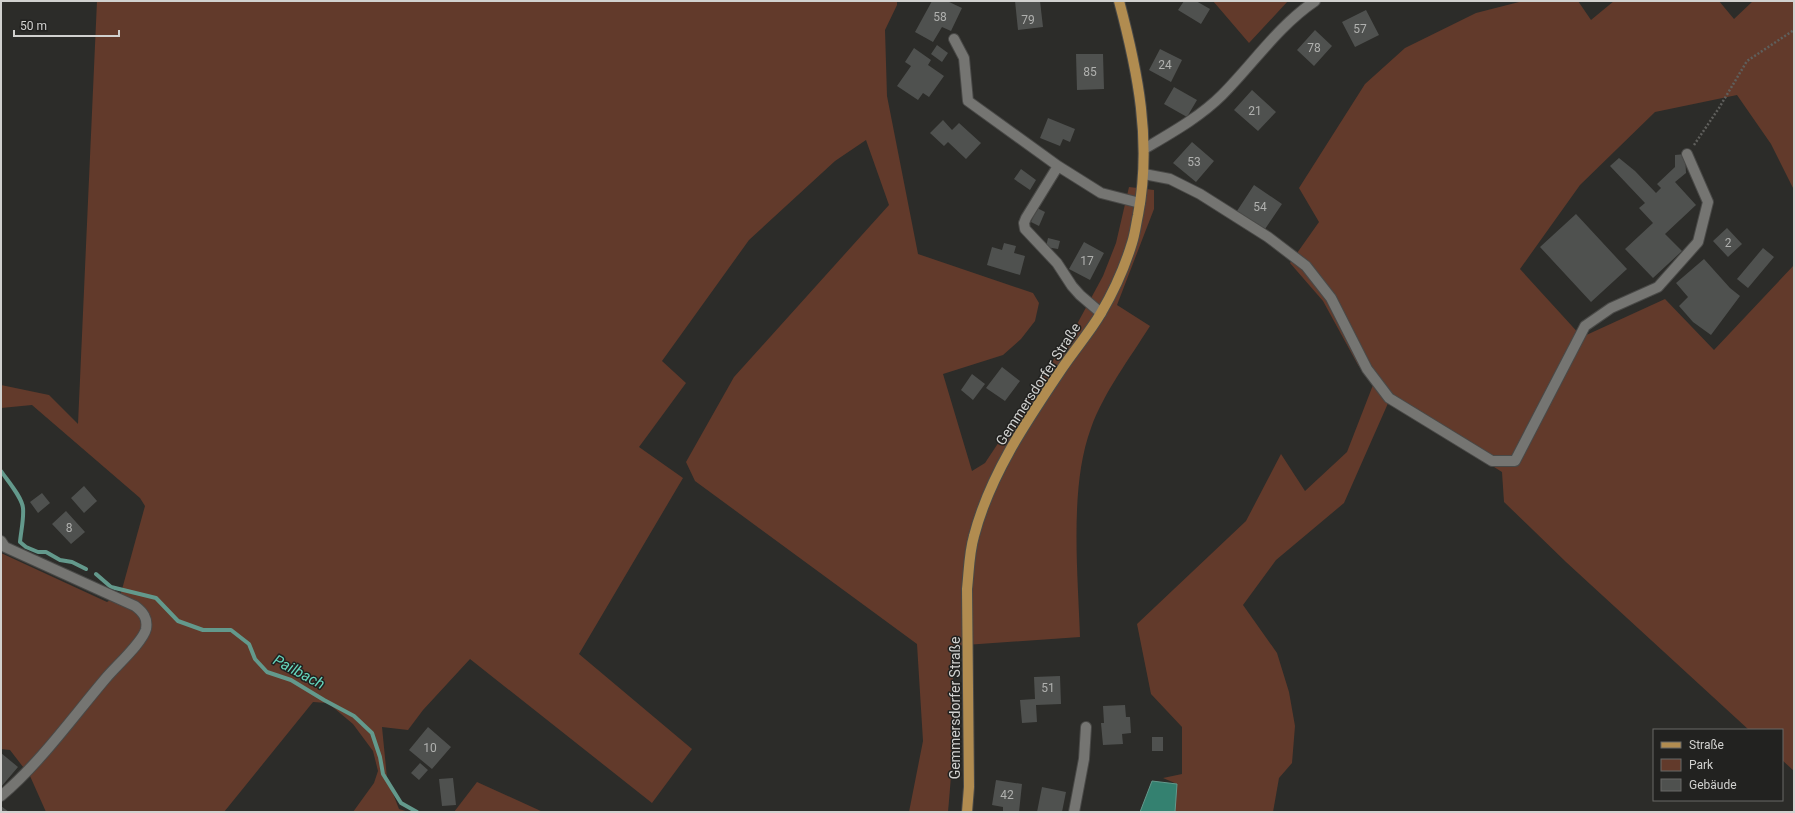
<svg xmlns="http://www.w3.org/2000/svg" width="1795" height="813" viewBox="0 0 1795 813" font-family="Roboto,sans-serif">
  <rect width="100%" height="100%" fill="#2c2c29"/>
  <path fill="#623a2b" d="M97 1H897V5L885 30 887 96 918 254 1033 293 1039 303 1035 321 1021 339 1003 355 943 374 972 471 985 463 1076 326 1103 276 1116 243 1129 187 1154 190V209L1117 305 1150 326C1130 358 1104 392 1091 428 1069 487 1078 574 1080 637L951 646C956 699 953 759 948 812H909L923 741 917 644 695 481 686 462 734 377 889 205 866 140 835 161 749 240 662 361 686 383 639 447 683 478 579 654 692 749 652 803 470 659 423 710 408 730 382 727 387 778 399 809 409 812H353L374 783 378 771 373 751 353 724 328 703 313 702 224 812H46L30 776 10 750 1 749V553L107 602 121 593 145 506 140 498 32 405 1 408V385L49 395 78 424Z
    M1213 1H1288L1249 43Z
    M1523 1H1578L1591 20 1614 1H1719L1734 19 1753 1H1794V190L1771 144 1737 95 1655 112 1580 185 1520 269 1582 337 1665 299 1714 350 1794 265V771L1782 760V730H1749L1566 562 1504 502 1502 472 1389 401 1344 503 1276 560 1243 605 1277 653 1289 692 1295 726 1292 763 1279 778 1273 812H1175L1177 784 1163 778 1182 774V727L1151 694 1137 624 1246 521 1281 454 1305 491 1347 452 1373 385 1358 365 1323 301 1290 263 1319 222 1299 188 1365 84 1405 48 1476 13Z
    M477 782 543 812H454Z"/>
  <path fill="#348170" stroke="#63998c" d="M1152 781 1177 784 1175 812H1140Z"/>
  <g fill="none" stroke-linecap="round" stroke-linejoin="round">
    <path stroke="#63998c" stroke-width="4" d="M1 471C7 480 22 497 23 508 24 519 21 531 20 542L26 547 38 552H46L60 560 72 562 86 569
      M96 574 111 587 156 598 178 621 203 630H231L249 644 255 659 267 672 291 680 324 700 354 716 372 733 380 757 383 774 401 803 417 812"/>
  </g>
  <path fill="#4f514f" d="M932 1H947L962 8 951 31 942 27 933 42 915 32Z
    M1015 1H1040L1043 27 1018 30Z
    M1184 1H1196L1210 9 1201 24 1178 10Z
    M1366 10 1379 35 1355 47 1342 22Z
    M1315 30 1332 46 1314 66 1297 50Z
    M937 45 948 53 942 62 931 54Z
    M914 48 931 60 928 65 944 76 929 97 923 93 918 100 897 86 911 66 905 62Z
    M1160 49 1182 60 1171 82 1149 70Z
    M1076 54H1103L1104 89 1077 90Z
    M1174 87 1197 100 1187 117 1164 104Z
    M1252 90 1276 112 1258 131 1234 110Z
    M1048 118 1075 129 1070 142 1063 139 1060 146 1040 138Z
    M943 120 952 130 959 123 981 143 966 159 948 142 944 146 930 133Z
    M1192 142 1214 161 1196 182 1173 163Z
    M1685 154 1686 173 1675 182 1696 205 1665 234 1682 251 1653 278 1625 249 1653 223 1639 208 1645 203 1610 166 1619 158 1635 171 1656 193 1661 188 1657 184 1675 167V155Z
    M1021 169 1036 180 1030 190 1014 179Z
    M1254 185 1282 204 1265 229 1237 211Z
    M1037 208 1045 212 1039 226 1031 222Z
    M1576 214 1627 269 1591 302 1540 247Z
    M1727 228 1742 244 1728 257 1713 241Z
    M1048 238 1060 241 1058 249 1046 247Z
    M1084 242 1104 253 1090 280 1069 269Z
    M1004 243 1016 246 1014 253 1025 256 1020 275 987 265 992 247 1002 250Z
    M1763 248 1774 257 1748 288 1737 279Z
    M1704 259 1730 288 1740 296 1711 335 1693 322 1679 306 1688 297 1676 283Z
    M1002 367 1020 381 1005 401 986 388Z
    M972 374 985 384 973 400 961 390Z
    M84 486 97 501 84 513 71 498Z
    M42 493 50 503 38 513 30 502Z
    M66 511 85 532 71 544 52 524Z
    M1060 676 1061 704 1036 705 1037 722 1022 723 1020 700 1035 699 1034 677Z
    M1125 705 1126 717H1130L1131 733 1122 734 1123 744 1103 745 1101 723H1104L1103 706Z
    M428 727 451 747 432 769 409 750Z
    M1152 737H1163V751H1152Z
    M1 753 18 767 1 787Z
    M420 763 428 770 419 780 411 773Z
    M453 778 456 805 442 806 439 779Z
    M996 780 1022 784 1019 812H1003V807L992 805Z
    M1042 787 1066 792 1062 812H1037Z
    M1 806 9 812H1Z"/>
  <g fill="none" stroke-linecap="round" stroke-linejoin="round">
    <g stroke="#494947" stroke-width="12">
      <path id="minor" d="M954 39 964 58 968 101 1058 166 1101 193 1140 203
        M1144 149C1171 133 1200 117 1222 95 1253 64 1278 26 1315 1
        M1058 166 1026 218 1024 223 1025 229 1057 263 1072 286 1080 295 1101 313
        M1144 174 1170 179 1200 194 1268 237 1306 266 1331 298 1367 369 1389 398 1492 461H1515L1585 326 1611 308 1658 287 1698 242 1708 202 1687 154
        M1 541 5 547 135 606C143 612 148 618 146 629 143 642 115 667 106 678 72 718 41 762 1 796
        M1074 812 1084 759 1086 727"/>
    </g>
    <g stroke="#494947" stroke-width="12">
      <path id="major" d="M967 812 969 787 967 589C969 571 969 553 974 536 990 474 1028 419 1063 367 1075 349 1090 332 1101 313 1114 291 1125 266 1132 243 1135 234 1136 224 1138 215 1152 142 1138 72 1119 1"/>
    </g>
    <path stroke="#5f5f5c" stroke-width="2.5" stroke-dasharray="2 2" stroke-linecap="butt" d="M1694 145 1719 108 1747 61 1794 30"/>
    <use href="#minor" stroke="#757572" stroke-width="10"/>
    <use href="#major" stroke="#b18c50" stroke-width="10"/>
  </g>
  <g text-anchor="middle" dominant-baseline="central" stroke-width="3" stroke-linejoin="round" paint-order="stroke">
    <g font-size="12" fill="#b0b1af">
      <text x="940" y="17">58</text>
      <text x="1028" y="20">79</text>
      <text x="1360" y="29">57</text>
      <text x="1314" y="48">78</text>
      <text x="1165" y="65">24</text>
      <text x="1090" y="72">85</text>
      <text x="1255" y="111">21</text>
      <text x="1194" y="162">53</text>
      <text x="1260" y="207">54</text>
      <text x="1728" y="243">2</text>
      <text x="1087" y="261">17</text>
      <text x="69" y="528">8</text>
      <text x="1048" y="688">51</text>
      <text x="430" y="748">10</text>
      <text x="1007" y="795">42</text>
    </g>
    <g font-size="14" fill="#d1d1cf" stroke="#222220">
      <text transform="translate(1038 384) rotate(-57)">Gemmersdorfer Straße</text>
      <text transform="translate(955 708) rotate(-90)">Gemmersdorfer Straße</text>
    </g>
    <g font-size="15" font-style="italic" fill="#66d6bd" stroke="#222220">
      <text transform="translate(299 672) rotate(28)">Pailbach</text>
    </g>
  </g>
  <rect width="1795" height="813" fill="none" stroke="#d1d1cf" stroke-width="4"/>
  <rect x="1653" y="729" width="130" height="72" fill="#222220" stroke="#686866"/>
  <rect x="1661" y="742" width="20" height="6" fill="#b18c50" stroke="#686866"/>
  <text x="1689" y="749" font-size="12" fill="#d1d1cf">Straße</text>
  <rect x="1661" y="759" width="20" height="12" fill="#623a2b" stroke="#686866"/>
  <text x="1689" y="769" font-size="12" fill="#d1d1cf">Park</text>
  <rect x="1661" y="779" width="20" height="12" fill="#4f514f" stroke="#686866"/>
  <text x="1689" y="789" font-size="12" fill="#d1d1cf">Gebäude</text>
  <path d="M14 30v6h105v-6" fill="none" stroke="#d1d1cf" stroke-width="2"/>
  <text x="20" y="30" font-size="12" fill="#d1d1cf" stroke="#222220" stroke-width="3" paint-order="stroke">50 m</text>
</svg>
